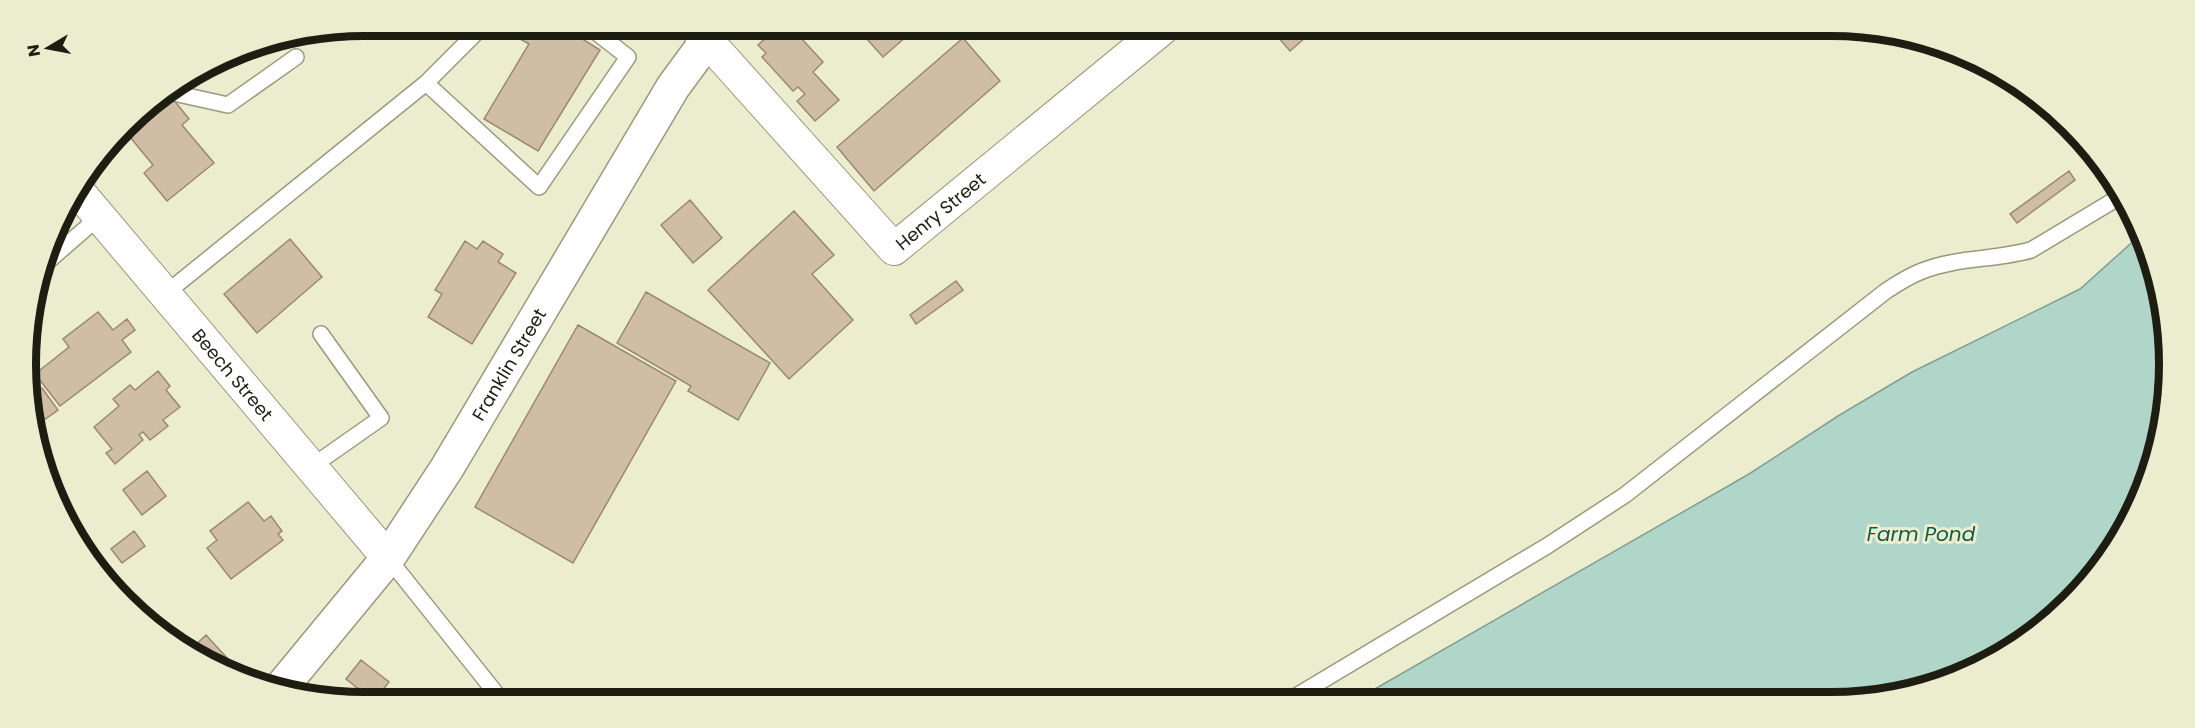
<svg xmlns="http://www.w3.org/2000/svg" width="2195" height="728" viewBox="0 0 2195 728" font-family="Poppins,sans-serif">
  <rect width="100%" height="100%" fill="#ecedcf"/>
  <path fill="#afd6c9" stroke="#839e92" stroke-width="1.5" d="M2138 237 2163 298V430L2124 533 2054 618 1980 668 1876 700 1359 698 1749 474 1838 416 1912 372 2080 289Z"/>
  <path fill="#cfbda5" stroke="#9a8972" stroke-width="1.5" d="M543 26H562L600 50 538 151 484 119 529 44 520 39 525 31 536 38Z
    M778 27H791L823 62 813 72 839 100 815 121 797 101 805 94 798 87 793 91 762 57 766 53 758 45Z
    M857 28H916L883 57Z
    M1271 29 1314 30 1290 51Z
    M963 38 1000 81 874 191 837 147Z
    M173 99 189 119 182 125 214 163 167 201 144 173 153 165 130 137 135 133 129 126 159 100 164 106Z
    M2069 171 2075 180 2017 223 2010 214Z
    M690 200 722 238 693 263 661 225Z
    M794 211 834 255 812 274 853 320 789 379 708 290Z
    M290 239 322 277 257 333 224 294Z
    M465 241 477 249 483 241 503 254 498 262 516 273 472 344 428 317 442 294 435 290Z
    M956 281 963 290 916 324 910 315Z
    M646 292 770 363 738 420 688 391 691 386 617 343Z
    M98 312 113 330 127 319 135 330 122 340 131 352 60 406 35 374 69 347 63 339Z
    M578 325 676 381 573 563 475 507Z
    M158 371 170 386 166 390 180 407 163 420 168 426 150 440 143 432 139 435 143 440 115 464 106 453 112 449 94 427 119 406 113 399 130 385 135 390Z
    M42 388 58 410 44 420 34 407 33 395Z
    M147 471 166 496 142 515 123 490Z
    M248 502 264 521 271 516 282 531 278 534 283 540 231 579 207 548 217 540 210 531Z
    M134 531 145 546 122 563 111 549Z
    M206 635 228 659 222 665 189 651Z
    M361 660 389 682 378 696H367L346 679Z"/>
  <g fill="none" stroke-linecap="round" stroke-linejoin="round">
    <g stroke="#99997d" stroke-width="18">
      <path id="lane" d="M426 83 483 26
        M169 92 228 105 296 57
        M46 263 100 216
        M165 294 426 83 539 187 628 57 588 26
        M311 467 381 418 321 334
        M388 558 495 692
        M1293 698 1547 546 1625 495 1886 291C1898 283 1909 276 1922 271 1957 257 1996 260 2031 250L2121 196"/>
    </g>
    <g stroke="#99997d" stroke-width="34">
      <g id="street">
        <path id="s1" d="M695 27 894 249 1162 29"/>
        <path id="s2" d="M78 191 388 558"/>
      </g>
    </g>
    <g stroke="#99997d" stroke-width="36">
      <g id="secondary">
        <path id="s3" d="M280 689 388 558 447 468 673 87 717 27"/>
      </g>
    </g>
    <use href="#lane" stroke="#fff" stroke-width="15"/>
    <use href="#street" stroke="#fff" stroke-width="32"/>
    <use href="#secondary" stroke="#fff" stroke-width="33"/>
  </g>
  <g text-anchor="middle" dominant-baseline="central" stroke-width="6" stroke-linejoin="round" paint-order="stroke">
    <g font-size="18" fill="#1d1d12" stroke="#ecedcf">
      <text stroke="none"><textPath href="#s1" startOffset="358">Henry Street</textPath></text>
      <text stroke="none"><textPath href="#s3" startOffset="398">Franklin Street</textPath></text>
      <text stroke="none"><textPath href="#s2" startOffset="240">Beech Street</textPath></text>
    </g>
    <g font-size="20" font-style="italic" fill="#105a49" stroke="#ecedcf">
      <text x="1921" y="534">Farm Pond</text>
    </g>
  </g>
  <path d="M0 0H2195V728H0ZM364 36H1831A328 328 0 0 1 2159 364V364A328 328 0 0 1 1831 692H364A328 328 0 0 1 36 364V364A328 328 0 0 1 364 36Z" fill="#ecedcf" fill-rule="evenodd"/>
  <path fill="none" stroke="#1d1d12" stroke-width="8" d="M364 36H1831A328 328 0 0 1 2159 364V364A328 328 0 0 1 1831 692H364A328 328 0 0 1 36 364V364A328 328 0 0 1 364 36Z"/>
  <g transform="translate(48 48) rotate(260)" stroke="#ecedcf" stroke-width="4.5" paint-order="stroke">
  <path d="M0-4.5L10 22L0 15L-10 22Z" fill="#1d1d12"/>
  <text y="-9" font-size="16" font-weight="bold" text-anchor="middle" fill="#1d1d12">N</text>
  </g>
</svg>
